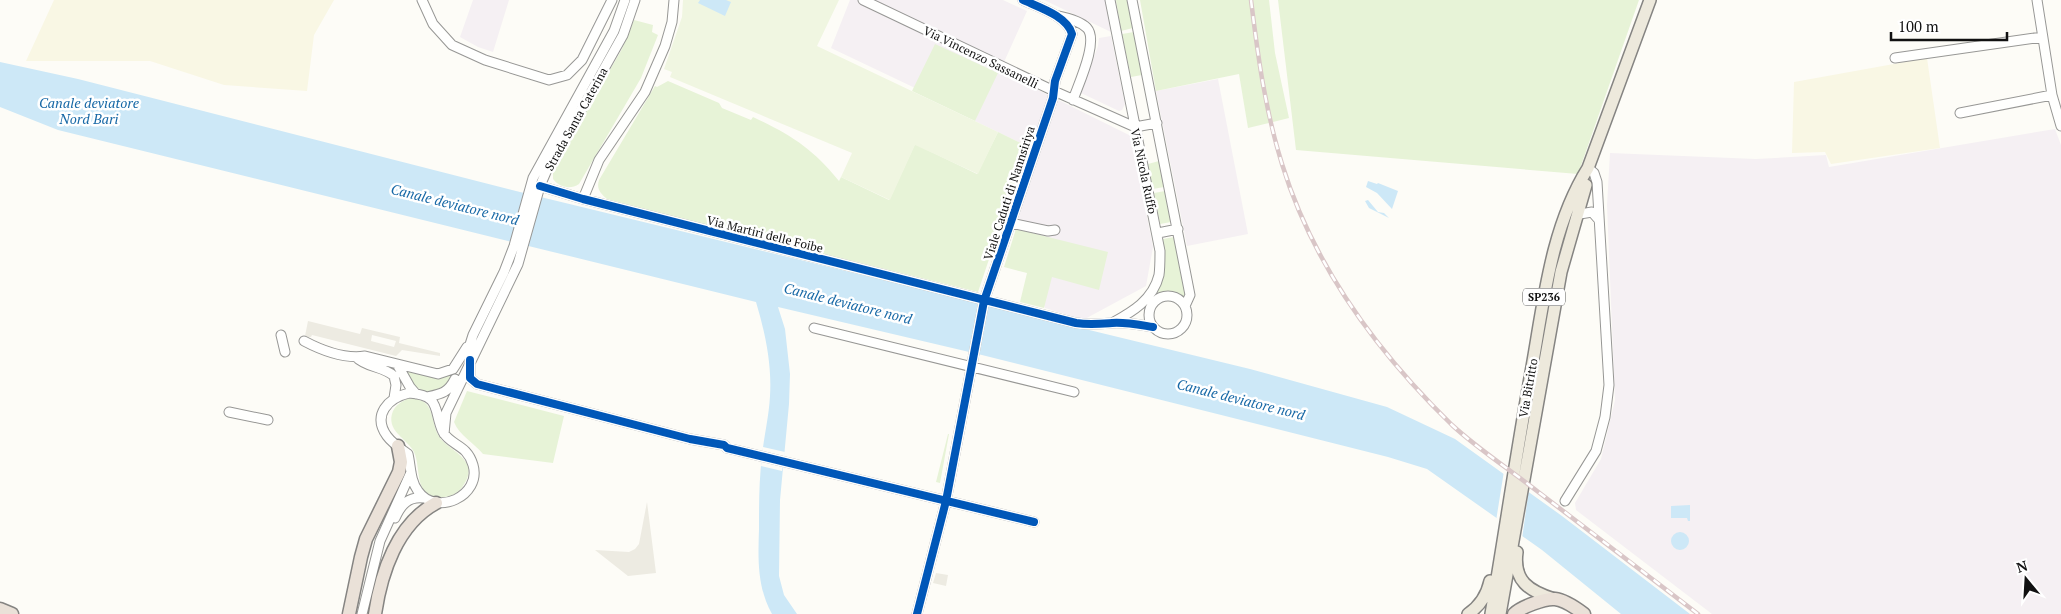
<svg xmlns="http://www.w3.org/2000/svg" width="2061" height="614" viewBox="0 0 2061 614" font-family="'PT Serif',serif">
  <rect width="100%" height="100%" fill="#fdfcf7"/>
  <path fill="#f5f0f3" d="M473 0H509L493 52 478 47 460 37Z
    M850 0H1003L1027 11 1000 71 1131 136 1153 247 1146 286 1083 320 1045 308 1014 228 1039 147 1029 142 1027 146 975 121 976 117 831 48Z
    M1044 0H1105L1111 32Z
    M1111 36 1125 104 1122 110 1119 111 1081 93 1098 46 1099 38Z
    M1218 79 1248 234 1187 246 1156 91Z
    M2055 129 2061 145V614H1712L1576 510 1575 503 1601 459 1615 400 1607 205 1610 153 1756 159 1826 155 1829 167Z"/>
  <path fill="#f9f7e4" d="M54 0H334L314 35 307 91 224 85 150 61H26Z
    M1927 58 1940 148 1831 164 1825 152 1792 153 1794 82Z"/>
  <path fill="#e7f3d7" d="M1116 0H1127L1133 28 1121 31Z
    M1140 0H1269L1275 53 1289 118 1248 128 1239 74 1156 91Z
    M1278 0H1639L1578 174 1296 150Z
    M634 20 653 25 652 32 658 35 641 78 579 184C570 190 559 187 553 179V169L622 49Z
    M1134 32 1142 75 1131 77 1122 34Z
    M935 44 998 73 975 121 912 91Z
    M668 81 719 103 722 108 751 120 753 117C791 135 812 148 839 181L841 177 889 200 915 144 977 174 998 132 1027 146 978 292 670 216 607 199C601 194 596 189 599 180L655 86 657 87Z
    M1159 161 1164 187 1153 189 1148 164Z
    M1165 191 1171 222 1160 224 1154 193Z
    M1016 229 1108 252 1099 290 1052 277 1044 308 1020 302 1027 273 1004 267Z
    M1174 237 1186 295 1185 298 1170 292 1155 293 1164 263 1163 239Z
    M405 370 440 377 452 375 446 386 440 392 428 393 414 386Z
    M467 391 564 416 553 463 483 454C474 443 459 435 454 422Z
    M407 399C437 396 429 422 440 438 451 452 481 460 463 486 459 492 452 497 444 497 412 499 422 469 414 452 407 438 385 431 393 411 396 405 401 402 407 399Z
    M948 434H949L940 483 936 482Z"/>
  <path fill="#f0f6e1" d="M683 0H839L817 46 998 132 978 174 915 145 890 200 841 177 852 153 670 77 672 72 664 69 682 17Z"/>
  <path fill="#edebe2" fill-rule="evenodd" d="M308 321 360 334 362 328 400 337 399 343 440 353V356L402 350 396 356 312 335 311 337H308L305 336ZM372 335 396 341 394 347 371 341Z
    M647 502 656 573 628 576 595 550 629 552 635 549 639 544Z
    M936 573 948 575 946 586 933 583Z"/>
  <path fill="#cde8f7" d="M700 0H726L731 2 725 16 698 3Z
    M0 62 78 79 520 192 1250 369 1387 407 1455 439 1562 516 1690 614H1621L1542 550 1427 469 1388 457 982 355 778 307 785 329 790 374 789 404 780 500 779 576 784 595 797 614H772C757 587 758 559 759 529 759 505 759 480 762 456 764 436 769 416 770 396 772 364 765 332 756 302L58 130 0 107Z
    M1368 181 1377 184 1378 183 1398 191 1392 209 1377 193 1366 187Z
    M1365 201 1368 200 1378 212 1384 213 1389 218 1369 208Z
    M1690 505V521H1688L1687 518H1671V506Z
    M1671 541a9 9 0 1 1 18 0a9 9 0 1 1-18 0Z"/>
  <path fill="#fdfcf7" d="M763 447 785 452 782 471 761 466Z
    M1504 471 1529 489 1522 539 1496 521Z"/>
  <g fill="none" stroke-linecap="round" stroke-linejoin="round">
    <g stroke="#979795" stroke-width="11">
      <path id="minor" d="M422 0 433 24 452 45 485 60 549 80 567 75 582 60 612 0
        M863 0 1054 91 1135 127 1157 123
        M1110 0 1160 251C1160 259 1160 268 1159 275 1153 300 1132 312 1112 323
        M1132 0 1190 295 1185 306
        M2037 0 2052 95 2061 126
        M1058 16C1068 18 1080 21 1087 28 1099 41 1078 85 1073 100
        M1895 58 2042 37
        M1960 113 2052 95
        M540 186 583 199 1076 323C1089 325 1099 324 1112 323 1126 322 1140 325 1153 327
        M583 199 599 160 645 92 665 46 672 22 674 0
        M1576 218 1580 214 1592 212 1599 220
        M1011 223 1048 231 1055 230
        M1158 233 1178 229
        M1149 315a19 19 0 1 1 38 0a19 19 0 1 1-38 0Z
        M814 328 1074 392
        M281 335 285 352
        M304 341C321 350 345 359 365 356L438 374 453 369 467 347
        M467 354 473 335 504 272 514 246 533 178 614 31 625 0
        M356 357C367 368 383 366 394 376L396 385 394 398
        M470 360V378L477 384 690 439 724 445 727 448 1034 522
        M397 364 410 387 416 394
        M409 393C442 395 433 411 443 432 451 446 467 444 473 465 482 496 436 517 418 491 410 480 411 467 408 454 401 449 392 443 387 436 372 415 388 398 409 393Z
        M427 397C441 394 448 393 455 379
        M229 412 268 420
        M444 434 446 413 518 264 540 186 546 172 623 35 635 0
        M1565 501 1596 451 1605 417 1609 385 1597 182 1594 173 1588 168
        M395 518C401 505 408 496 424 498
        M362 614 380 541 411 472
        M917 614 946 501 984 301 1053 98 1055 81 1072 34C1067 16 1038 7 1023 0"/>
    </g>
    <g stroke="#858482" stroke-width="14">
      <path id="major" d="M1517 552C1513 581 1529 591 1554 599
        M1468 614C1480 606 1487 595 1490 581
        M1491 614C1505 532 1517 449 1532 367 1544 300 1551 227 1588 168L1650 0
        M1500 614 1561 272 1586 185"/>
    </g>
    <g stroke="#858482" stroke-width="15">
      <path id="highway" d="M0 609 12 614
        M349 614 361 557 366 539 399 472 401 462 398 446
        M375 614C381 573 397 524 436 503
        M1514 614C1521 607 1545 598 1555 599 1565 600 1576 608 1584 614"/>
    </g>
    <use href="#minor" stroke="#fffffe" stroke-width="9"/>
    <use href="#major" stroke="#ede9dc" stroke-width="11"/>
    <use href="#highway" stroke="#eae1d8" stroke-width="12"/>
    <g stroke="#d9c6c7" stroke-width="4.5">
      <path id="rail" d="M1251 0C1258 57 1265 109 1282 164 1313 265 1377 352 1452 425 1478 449 1509 469 1537 491 1591 532 1645 573 1698 614"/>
    </g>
    <use href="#rail" stroke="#fff" stroke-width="2.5" stroke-dasharray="8" stroke-linecap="butt"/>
    <g stroke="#fff" stroke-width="11">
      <path id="cycleway" d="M540 186 583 199 1076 323C1089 325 1099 324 1112 323 1126 322 1140 325 1153 327
        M470 360V378L477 384 690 439 724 445 727 448 1034 522
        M917 614 946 501 984 301 1053 98 1055 81 1072 34C1067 16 1038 7 1023 0"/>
    </g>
    <use href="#cycleway" stroke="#0057b8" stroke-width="8"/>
  </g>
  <g text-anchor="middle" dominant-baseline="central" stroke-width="5" stroke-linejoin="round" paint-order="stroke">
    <rect fill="#fff" stroke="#585858" stroke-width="1" x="1523" y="288.5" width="42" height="17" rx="4"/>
    <g font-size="11" font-weight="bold" fill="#111">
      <text x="1544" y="297">SP236</text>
    </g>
    <g font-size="12" fill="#111" stroke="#fff">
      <text transform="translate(981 57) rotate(26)">Via Vincenzo Sassanelli</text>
      <text transform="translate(576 119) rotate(-61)">Strada Santa Caterina</text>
      <text transform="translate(1144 171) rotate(78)">Via Nicola Ruffo</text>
      <text transform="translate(1009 193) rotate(-72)">Viale Caduti di Nannsiriya</text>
      <text transform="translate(765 234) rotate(14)">Via Martiri delle Foibe</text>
      <text transform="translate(1528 388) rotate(-80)">Via Bitritto</text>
    </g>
    <g font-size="14" font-style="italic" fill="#1768a6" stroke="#fff">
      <text x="89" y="102">Canale deviatore<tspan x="89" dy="16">Nord Bari</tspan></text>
      <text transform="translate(455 204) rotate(14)">Canale deviatore nord</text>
      <text transform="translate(848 303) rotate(14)">Canale deviatore nord</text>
      <text transform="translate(1241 399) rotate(14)">Canale deviatore nord</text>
    </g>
  </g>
  <g transform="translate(2026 579) rotate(342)" stroke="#ffffff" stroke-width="4" paint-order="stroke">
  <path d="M0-4L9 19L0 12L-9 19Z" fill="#111111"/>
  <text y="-8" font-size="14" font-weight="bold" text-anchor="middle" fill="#111111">N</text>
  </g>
  <path d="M1891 32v8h116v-8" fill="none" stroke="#111111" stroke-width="2.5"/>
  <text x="1898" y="32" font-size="15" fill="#111111" stroke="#ffffff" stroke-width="4" paint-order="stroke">100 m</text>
</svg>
